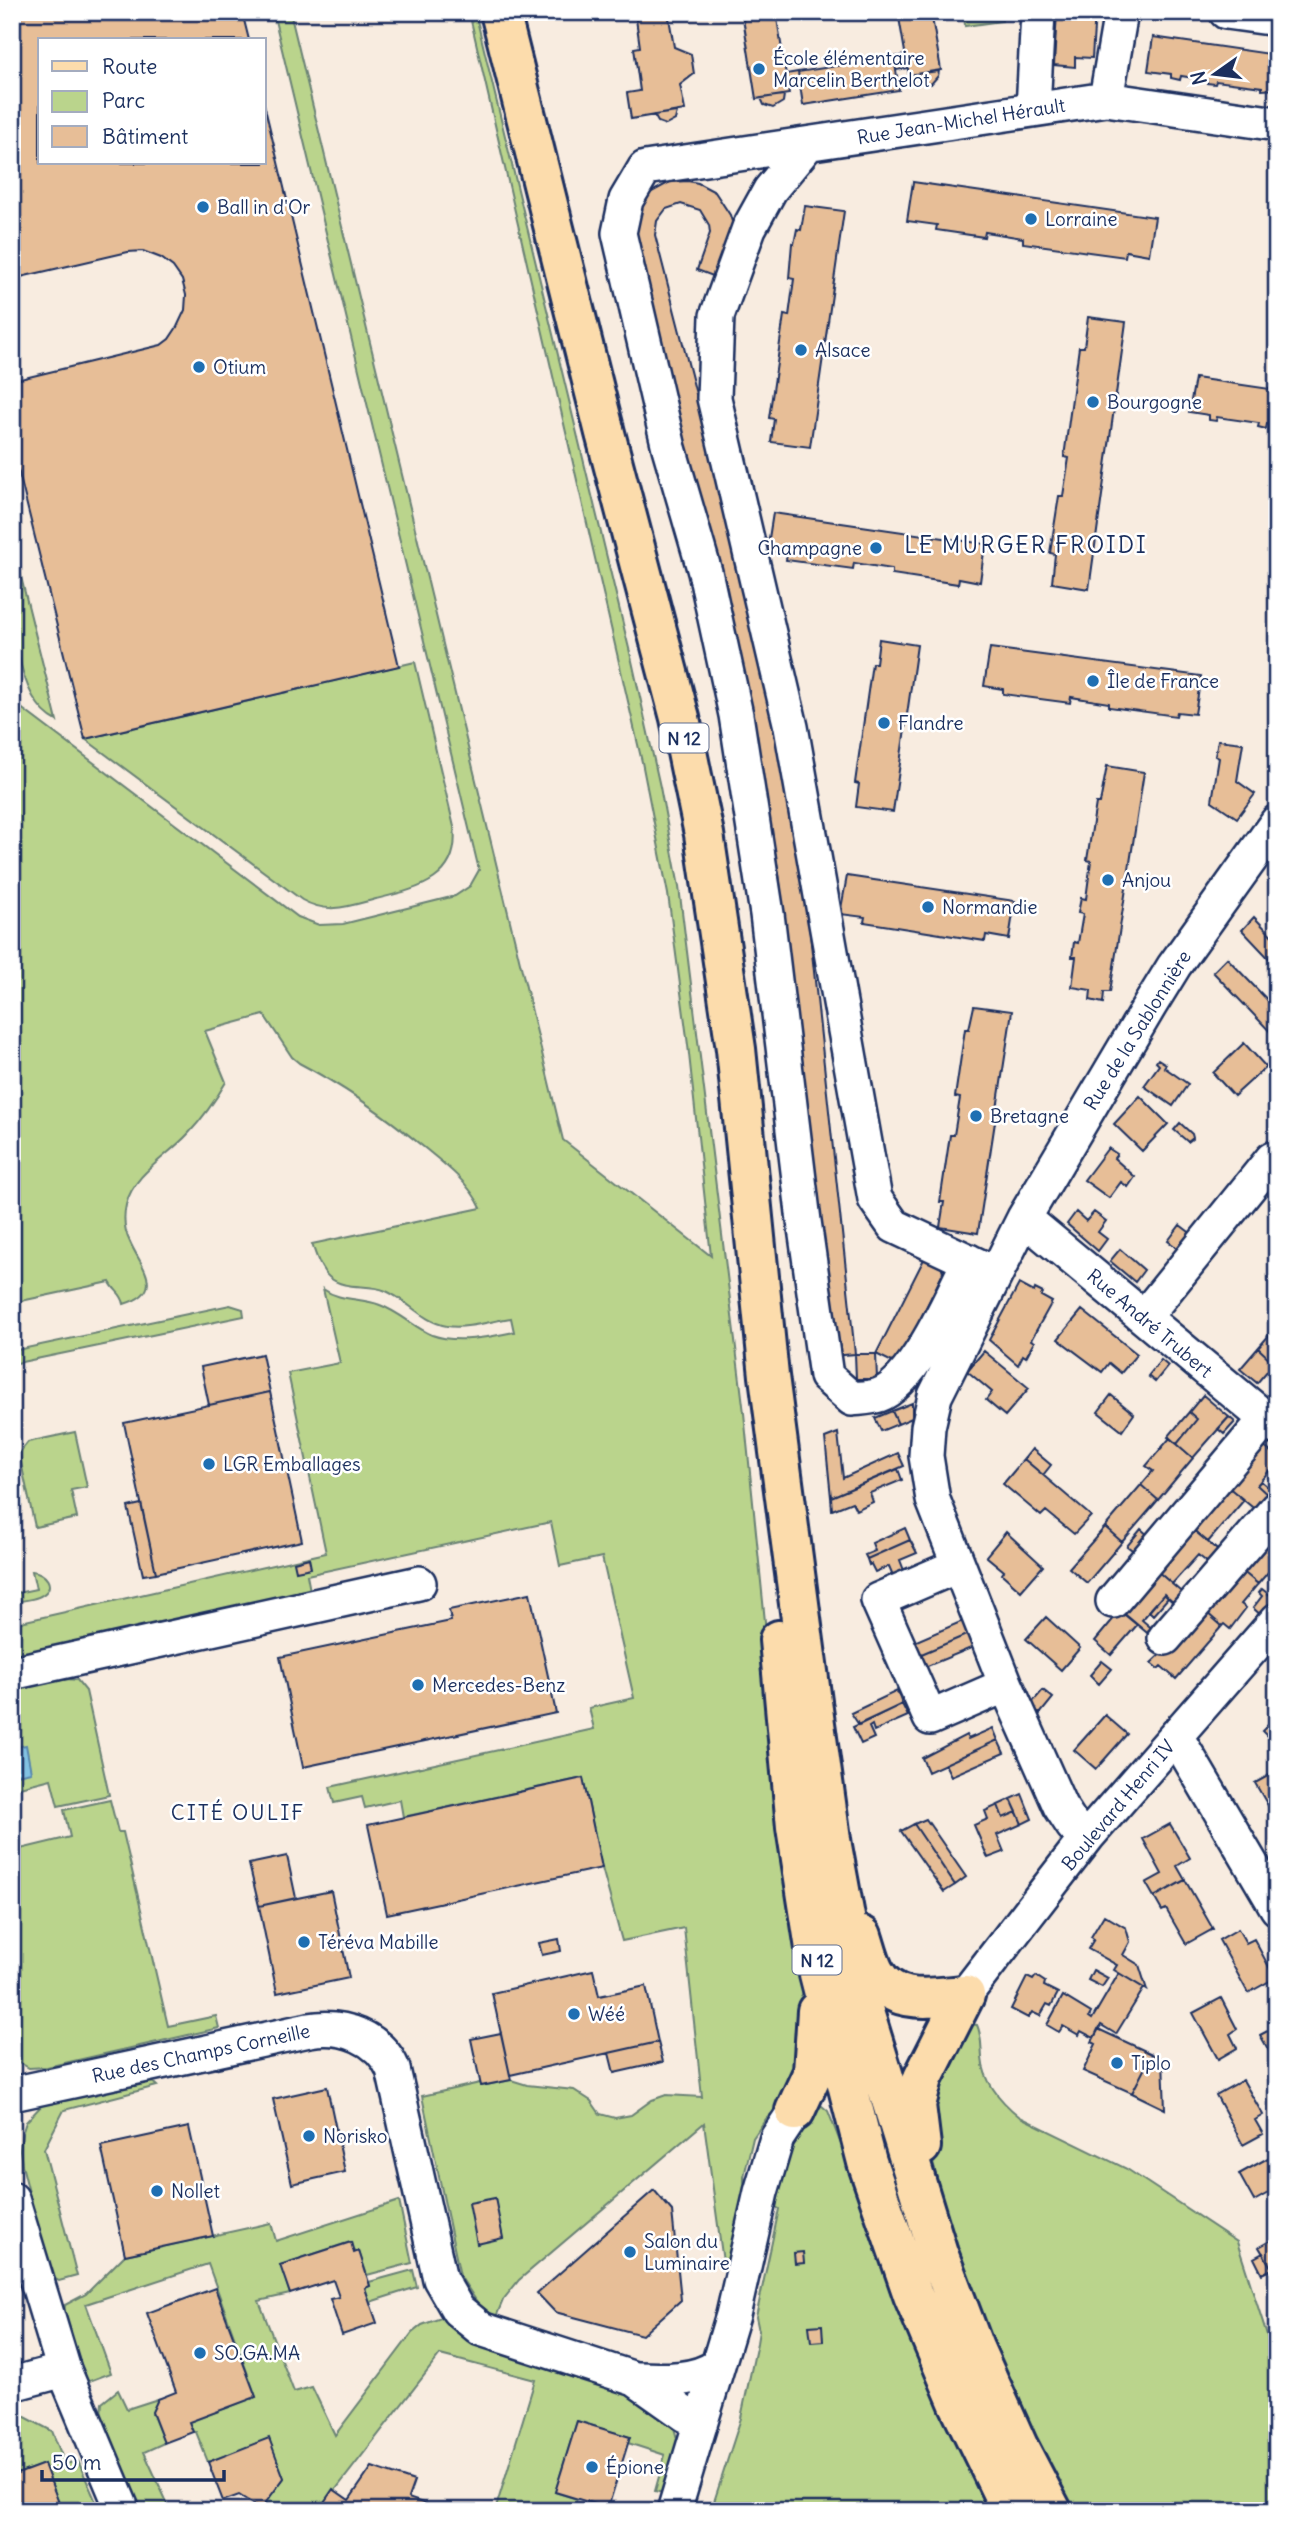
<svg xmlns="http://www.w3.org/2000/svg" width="1289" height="2523" viewBox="0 0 1289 2523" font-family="Delius,sans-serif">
  <rect width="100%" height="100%" fill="#f8ece0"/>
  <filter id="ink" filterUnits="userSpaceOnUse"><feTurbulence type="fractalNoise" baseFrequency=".0143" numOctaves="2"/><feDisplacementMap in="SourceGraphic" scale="14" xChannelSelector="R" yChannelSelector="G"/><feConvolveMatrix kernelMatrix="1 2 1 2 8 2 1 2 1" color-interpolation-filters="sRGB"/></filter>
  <g filter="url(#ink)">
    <path fill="#bad48c" stroke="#6a8275" stroke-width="2" d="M273 12H290L563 1140 711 1256 688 1045 668 894 642 762 469 12H475L632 661 660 787 679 887 744 1413 806 2029 788 2098 766 2119 753 2138 744 2176V2207L728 2263 723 2262 704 2123 519 2280 503 2300 496 2317 479 2305 460 2276 422 2096 480 2083 482 2086 511 2080 527 2085 574 2090 591 2101 600 2114 615 2118 631 2115 652 2100 666 2095 702 2097 684 1928 622 1941 602 1868 583 1778 403 1817 400 1800 365 1808 362 1797 334 1803 330 1787 594 1729 589 1708 634 1698 602 1557 560 1566 551 1522 307 1575 311 1596 12 1660V1624L326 1553 288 1373 340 1363 323 1289C341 1302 360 1297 380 1305 399 1312 414 1327 432 1335 456 1344 490 1337 514 1332L511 1318C491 1321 467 1329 447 1326 423 1322 407 1300 386 1291 368 1283 345 1291 329 1277 320 1269 316 1255 312 1244L481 1208C469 1183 447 1166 426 1149 386 1116 345 1087 299 1063L292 1057 264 1015 205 1031 226 1082C215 1101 203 1118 188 1134 168 1156 133 1174 126 1205 123 1218 124 1230 130 1242 141 1267 167 1291 124 1304 122 1293 114 1291 110 1282L12 1303V701L298 917 319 925 343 924 455 896 470 886 479 870Z
      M964 12H1001L1002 21 965 26Z
      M18 565 57 721C13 699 12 610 12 567Z
      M415 662 454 827C461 880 417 889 376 899 349 906 329 915 302 900L85 739Z
      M230 1305 243 1309 244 1316 12 1364V1351Z
      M75 1432 87 1487 71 1490 77 1518 35 1527 19 1453 28 1442Z
      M32 1571C45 1572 57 1586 42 1595 35 1600 21 1601 12 1602V1594L36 1589Z
      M67 1679 77 1680 86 1691 109 1795 58 1806 51 1779 12 1789V1690Z
      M110 1800 118 1832H123L168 2026 216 2016 219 2028 47 2067 29 2068 12 2058V1851L70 1837 64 1810Z
      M962 2023 977 2025C982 2036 981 2046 982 2058 984 2083 1001 2102 1020 2117L1127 2169 1237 2242 1277 2366V2511H1064L993 2351 942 2198 926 2136 924 2114Z
      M147 2077 157 2086 64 2110 44 2149 77 2276 59 2281 50 2276 22 2165 20 2150 22 2134 26 2122 41 2106 50 2099Z
      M822 2106 828 2111 880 2244 998 2511H711L741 2418 757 2343 759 2331 756 2317 779 2209 776 2207 784 2153 817 2107Z
      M399 2201 412 2263 367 2275 359 2252 354 2253 350 2242 281 2265 290 2294 259 2301 294 2392 312 2387 335 2435 412 2333 422 2325 446 2316 639 2394 672 2421 678 2442 667 2494 655 2491 665 2455 628 2443 629 2437 577 2421 555 2492 577 2499 574 2511H495L535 2380 440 2355 319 2511H259L284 2478 268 2439 208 2462 196 2432H193L189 2422 256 2397 208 2264 86 2304 111 2373 87 2382 64 2315 65 2305 86 2294 125 2255 271 2223 276 2241Z
      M413 2270 417 2287 370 2302 365 2288 370 2286 369 2282Z
      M118 2390 127 2409 158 2399 152 2413 164 2443 144 2452 171 2511H142L136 2499 101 2415 102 2403Z
      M12 2410 52 2431 65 2464 78 2461 100 2511H62L44 2464 12 2476Z"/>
    <path fill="#82c2e3" stroke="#5987ae" stroke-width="2" d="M26 1745 31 1772 12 1776V1748Z"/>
    <path fill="#e7be97" stroke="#1b2f5e" stroke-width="2" d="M12 12H242L249 40H40V163H264V104L399 666 85 739 12 445V381L161 345 169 339 177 327 185 310 186 295 182 280 173 267 161 258 143 251 128 252 12 279Z
      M635 12H668L674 47 691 54 694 74 680 85 685 110 631 119 627 93 640 91 634 48 640 47Z
      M742 12H776L789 94 756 99Z
      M898 12H931L941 70 909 75Z
      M1057 12H1095L1092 58 1075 57V67L1054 65Z
      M1153 37 1277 55V89L1262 90V87L1216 81 1215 84 1207 83V80L1181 76 1180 80 1171 78V74L1148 71Z
      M905 55 908 68 896 70 894 57Z
      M894 57 899 90 803 105 798 72Z
      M939 71 938 76 931 84 921 83 915 74Z
      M798 72 800 86 788 88 786 74Z
      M784 95 783 102 773 108 764 105 761 98Z
      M677 112 675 120 666 125 658 122 654 115Z
      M688 181 698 183 715 192 730 215 733 225 718 278 697 270 710 233 709 225 700 210 681 204 666 209 657 221 655 235 715 468 773 708 807 906 855 1354 832 1356 779 874 755 744 632 228 643 200 648 194 670 182Z
      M913 182 1155 217 1149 255 1126 251 1125 257 1023 243V238L985 232 984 237 936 230 937 225 907 221Z
      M805 206 844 211 810 447 771 442 774 419 769 418 784 315 789 316 794 279 789 278 792 243 794 244 797 229 801 230Z
      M1088 317 1126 322 1089 589 1052 583 1055 554 1050 553 1059 496H1063L1069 458 1064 457 1079 347H1084Z
      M1195 378 1277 390V426L1267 424 1266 429 1258 427 1259 423 1217 417 1216 421 1209 420V415L1189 412Z
      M773 513 985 544 980 582 959 578 958 584 892 574V569L854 563 853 569 786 560 787 554 767 551Z
      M1277 636V688L1269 687 1274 657 1269 656 1270 648 1275 649Z
      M879 639 917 645 893 812 856 807 859 784 855 783 872 663H876Z
      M990 648 1201 676 1195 714 1177 712 1176 716 1109 707V703L1071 697 1070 703 1003 694V689L984 686Z
      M1218 740 1243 743 1237 781 1255 794 1237 818 1212 801 1219 758 1215 756Z
      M1107 766 1144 772 1110 992H1104L1103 1003 1090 1000 1091 990 1072 987 1076 957H1072L1074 942 1078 943 1083 914 1078 913 1081 898 1086 899 1091 861 1087 860 1096 803H1100Z
      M847 876 1015 901 1009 939 986 935 985 941 864 922 865 917 840 914Z
      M1254 917 1277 941V967L1242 930Z
      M1227 958 1277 1010V1039L1213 972Z
      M974 1006 1012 1011 978 1233 940 1227 944 1202H940L950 1135H954L960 1098 955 1097 965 1029H969Z
      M1244 1043 1266 1067 1234 1096 1213 1073Z
      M1158 1059 1166 1064 1164 1067 1188 1084 1173 1106 1144 1086 1159 1065 1156 1062Z
      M1140 1096 1168 1124 1142 1151 1114 1124Z
      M1180 1123 1192 1134 1193 1138 1188 1142 1174 1130Z
      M1108 1148 1117 1154 1114 1158 1135 1177 1128 1187 1121 1182 1109 1198 1084 1180Z
      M1076 1212 1086 1221 1094 1212 1106 1221 1098 1232 1107 1239 1098 1251 1067 1224Z
      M1180 1225 1197 1238 1185 1254 1168 1241Z
      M1120 1249 1144 1270 1135 1282 1110 1261Z
      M925 1257 942 1265 943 1273 898 1365 876 1354Z
      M1019 1284 1034 1292 1035 1289 1043 1293 1041 1296 1052 1302 1031 1340 1034 1342 1026 1357 1023 1355 1018 1365 989 1340Z
      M1082 1310 1137 1354 1121 1373 1109 1363 1102 1372 1058 1339Z
      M1277 1326V1360L1274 1363 1258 1348Z
      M1258 1348 1274 1363 1257 1383 1240 1369Z
      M984 1351 1029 1388 1005 1416 986 1400 992 1392 967 1371Z
      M262 1354 270 1392 209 1405 201 1367Z
      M855 1354H876L877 1379H856Z
      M1161 1360 1168 1366 1155 1382 1148 1376Z
      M270 1392 302 1541 156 1573 124 1423Z
      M1111 1395 1134 1414 1122 1431 1098 1412Z
      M1203 1395 1229 1417 1193 1458 1177 1444 1197 1419 1189 1412Z
      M912 1403V1418L898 1424 892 1411Z
      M892 1411 898 1424 881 1431 875 1418Z
      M1189 1412 1197 1419 1177 1444 1168 1437Z
      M1229 1417 1235 1422 1224 1434 1218 1429Z
      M838 1433 843 1478 898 1453 904 1466 831 1497 825 1438Z
      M1170 1438 1193 1458 1158 1500 1141 1485 1153 1471 1146 1466Z
      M1262 1445 1277 1457V1462L1257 1485 1271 1498 1258 1512 1227 1486Z
      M1032 1449 1051 1465 1043 1475 1024 1459Z
      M1024 1459 1091 1516 1074 1534 1046 1511 1041 1516 1003 1484Z
      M898 1469 902 1480 870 1493 873 1502 856 1510 852 1502 832 1510 831 1497Z
      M1261 1481 1275 1493 1271 1498 1257 1485Z
      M1141 1485 1158 1500 1122 1542 1105 1527Z
      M1227 1486 1244 1500 1208 1542 1191 1528Z
      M141 1504 156 1573 143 1575 128 1507Z
      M1105 1527 1122 1542 1087 1583 1069 1568Z
      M905 1528 910 1540 867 1559 865 1555 875 1551 872 1543Z
      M1191 1528 1222 1554 1212 1566 1198 1555 1172 1584 1156 1570Z
      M1277 1528V1562L1258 1584 1241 1570Z
      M1141 1529 1150 1537 1136 1553 1127 1546Z
      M1006 1532 1043 1566 1021 1591 1002 1574 1004 1571 986 1556Z
      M910 1540 917 1553 900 1560 905 1573 894 1578 889 1566 875 1572 871 1564 869 1565 867 1559Z
      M309 1558 311 1568 296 1571 294 1562Z
      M1156 1570 1187 1597 1178 1607 1164 1594 1142 1620 1156 1632 1152 1637 1121 1611Z
      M1241 1570 1258 1584 1241 1604 1246 1608 1230 1629 1224 1624 1222 1626 1206 1612Z
      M1262 1589 1276 1600 1262 1616 1253 1608 1262 1596 1259 1593Z
      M530 1593 556 1713 303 1767 280 1657 451 1621 449 1610Z
      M1164 1594 1168 1598 1153 1615 1149 1611Z
      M1120 1611 1137 1625 1111 1655 1095 1641Z
      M1206 1612 1222 1626 1176 1679 1161 1666 1158 1669 1151 1663Z
      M1046 1617 1080 1648 1061 1670 1026 1639Z
      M965 1620 971 1633 919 1655 914 1642Z
      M971 1633 976 1646 925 1667 919 1655Z
      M1102 1661 1112 1669 1099 1684 1090 1675Z
      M1043 1690 1053 1698 1040 1714 1030 1705Z
      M897 1691 902 1704 859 1725 851 1713Z
      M902 1704 908 1716 874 1731 872 1725 869 1727 874 1738 861 1744 853 1727Z
      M1105 1715 1127 1734 1096 1769 1074 1750Z
      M1273 1720 1277 1723V1746L1262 1731Z
      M993 1728 998 1740 928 1772 922 1758 966 1735 968 1739Z
      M998 1740 1004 1753 951 1776 945 1764Z
      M1277 1771V1821L1255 1783Z
      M583 1778 602 1868 387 1914 368 1825Z
      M1022 1794 1032 1819 1022 1824 1011 1799Z
      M1011 1799 1017 1812 1003 1818 998 1805Z
      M998 1805 1003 1818 1017 1812 1022 1824 997 1835 1004 1852 988 1858 974 1825 988 1819 985 1811Z
      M926 1819 966 1877 955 1885 914 1824Z
      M914 1824 955 1885 944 1892 901 1831Z
      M1170 1824 1190 1858 1177 1866 1185 1880 1154 1897 1146 1883 1162 1874 1143 1839Z
      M287 1856 296 1898 259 1906 249 1864Z
      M1185 1880 1213 1929 1186 1944 1166 1909 1162 1911 1154 1897Z
      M331 1891 349 1978 277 1993 259 1906Z
      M1104 1915 1126 1928 1130 1942 1123 1955 1139 1965 1147 1990 1114 1970 1117 1965 1088 1949 1094 1939 1091 1937Z
      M1238 1929 1246 1943 1254 1939 1275 1978 1248 1993 1219 1940Z
      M559 1939 561 1951 542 1955 539 1943Z
      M593 1970 599 1996 646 1986 658 2042 510 2075 492 1993Z
      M1093 1970 1108 1978 1102 1987 1088 1980Z
      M1119 1973 1144 1988 1116 2034 1101 2025 1094 2038 1081 2031 1079 2035 1063 2026 1059 2032 1047 2025 1063 1996 1091 2013 1089 2017 1092 2019Z
      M1036 1976 1045 1982 1044 1986 1058 1993 1051 2006 1047 2004 1040 2016 1032 2012 1028 2018 1011 2009 1027 1977 1033 1980Z
      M1221 1998 1237 2029 1230 2034 1237 2048 1218 2059 1193 2013Z
      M1277 2026V2065L1260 2035Z
      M1098 2029 1152 2054 1132 2093 1083 2071 1096 2044 1092 2042Z
      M501 2033 511 2080 481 2086 471 2039Z
      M658 2042 663 2062 614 2073 609 2053Z
      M1152 2054 1163 2060 1165 2109 1132 2093Z
      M1243 2080 1263 2115 1255 2120 1263 2134 1243 2145 1216 2095Z
      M327 2087 345 2172 292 2184 273 2099Z
      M189 2127 213 2236 125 2255 101 2146Z
      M1277 2153V2188L1254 2201 1239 2174Z
      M654 2190 672 2211 681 2300 642 2335 555 2312 537 2293Z
      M495 2198 503 2238 477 2244 469 2203Z
      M1277 2237V2273L1275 2274 1259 2247Z
      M351 2242 354 2253 359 2251 370 2286 365 2288 377 2323 342 2335 330 2299 339 2297 333 2280 290 2294 280 2265Z
      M803 2252 804 2263 795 2264 794 2253Z
      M1263 2253 1272 2269 1262 2274 1254 2258Z
      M215 2288 256 2397 189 2422 193 2432 164 2443 152 2412 158 2399 176 2392 147 2313Z
      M822 2325 823 2341 811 2342 809 2326Z
      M577 2421 630 2437 608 2508 555 2492Z
      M269 2438 284 2478 261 2509 239 2495 223 2501 208 2462Z
      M44 2464 62 2511H12V2476Z
      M372 2467 414 2481 408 2498 446 2511H318L333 2489 349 2500Z"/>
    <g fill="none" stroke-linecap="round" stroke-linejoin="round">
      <g stroke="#1b2f5e" stroke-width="38">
        <path id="minor" d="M1226 12 1277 19
          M1106 99 1121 12
          M1033 110 1038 12
          M808 144 770 190 749 228 717 316 714 398 791 727 875 1199 894 1226 996 1274
          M1024 1218 1277 1428
          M969 1261C952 1295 915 1382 879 1395 871 1398 860 1398 852 1399L826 1376 804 1221 767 914 736 715 705 572 669 448 619 233 626 200 645 168 1106 99 1277 124
          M1144 1317 1272 1159
          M957 1566 878 1600 930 1718 1006 1685
          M1113 1601 1266 1419
          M1165 1638 1277 1508
          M12 1673 419 1583
          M1176 1736 1277 1908
          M1088 1836 1073 1826 1060 1806 1006 1685 933 1500 926 1456 928 1427 935 1396 1024 1218 1150 1005 1174 966 1277 822
          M965 1995 1088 1836 1277 1620
          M12 2094 309 2030C343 2024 379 2037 393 2069L440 2279 458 2310 481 2329 635 2379 686 2415 701 2420
          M12 2199 64 2370 123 2511
          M635 2379C661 2380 696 2382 718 2365
          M12 2384 64 2370
          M674 2511 733 2315 761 2192 777 2138 795 2111"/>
      </g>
      <g stroke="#1b2f5e" stroke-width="44">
        <path id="major" d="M500 12 605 433 680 718 704 834 736 1049 769 1376 812 1702 832 1846 860 1999 938 2253 974 2348 1018 2446 1052 2511
          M779 1640 796 1827 819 1974 867 2162 913 2295 959 2404 1011 2511
          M862 1936C866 1948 869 1962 875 1973 895 2007 932 1997 965 1995
          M795 2111 813 2072 817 2011
          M921 2146 916 2105 923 2078 965 1995"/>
      </g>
      <use href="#minor" stroke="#fff" stroke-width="33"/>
      <use href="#major" stroke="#fcdcac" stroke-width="38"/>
    </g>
  </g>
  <g fill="#1f6fb2" stroke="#fff" stroke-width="2.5">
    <circle cx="759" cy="69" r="7"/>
    <circle cx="203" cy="207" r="7"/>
    <circle cx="1031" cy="219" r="7"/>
    <circle cx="801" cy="350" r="7"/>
    <circle cx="199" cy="367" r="7"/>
    <circle cx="1093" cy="402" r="7"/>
    <circle cx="876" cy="548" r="7"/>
    <circle cx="1093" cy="681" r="7"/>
    <circle cx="884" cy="723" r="7"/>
    <circle cx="1108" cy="880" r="7"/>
    <circle cx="928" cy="907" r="7"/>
    <circle cx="976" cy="1116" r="7"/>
    <circle cx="209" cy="1464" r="7"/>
    <circle cx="418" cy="1685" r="7"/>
    <circle cx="304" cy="1942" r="7"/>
    <circle cx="574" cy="2014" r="7"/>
    <circle cx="1117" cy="2063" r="7"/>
    <circle cx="309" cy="2136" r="7"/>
    <circle cx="157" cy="2191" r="7"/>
    <circle cx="630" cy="2252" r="7"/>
    <circle cx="200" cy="2353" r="7"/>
    <circle cx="592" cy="2467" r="7"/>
  </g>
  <g text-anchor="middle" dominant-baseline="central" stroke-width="5" stroke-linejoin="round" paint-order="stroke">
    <g fill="#fff" stroke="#5f6d8e" stroke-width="2">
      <rect x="659.5" y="723.5" width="49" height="29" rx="5"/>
      <rect x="792.5" y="1945.5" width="49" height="29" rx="5"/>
    </g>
    <g font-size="18" font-weight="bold" fill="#1b2f5e">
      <text x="684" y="738">N 12</text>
      <text x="817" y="1960">N 12</text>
    </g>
    <g font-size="19" fill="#1b2f5e" stroke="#fff" text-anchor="start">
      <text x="773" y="58">École élémentaire<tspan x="773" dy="22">Marcelin Berthelot</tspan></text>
      <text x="217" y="207">Ball in d'Or</text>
      <text x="1045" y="219">Lorraine</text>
      <text x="815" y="350">Alsace</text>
      <text x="213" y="367">Otium</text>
      <text x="1107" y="402">Bourgogne</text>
      <text x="862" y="548" text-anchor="end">Champagne</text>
      <text x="1107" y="681">Île de France</text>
      <text x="898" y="723">Flandre</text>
      <text x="1122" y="880">Anjou</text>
      <text x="942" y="907">Normandie</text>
      <text x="990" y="1116">Bretagne</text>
      <text x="223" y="1464">LGR Emballages</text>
      <text x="432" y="1685">Mercedes-Benz</text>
      <text x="318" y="1942">Téréva Mabille</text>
      <text x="588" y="2014">Wéé</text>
      <text x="1131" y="2063">Tiplo</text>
      <text x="323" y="2136">Norisko</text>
      <text x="171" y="2191">Nollet</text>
      <text x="644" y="2241">Salon du<tspan x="644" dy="22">Luminaire</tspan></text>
      <text x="214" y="2353">SO.GA.MA</text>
      <text x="606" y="2467">Épione</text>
    </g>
    <g font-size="19" fill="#1b2f5e" stroke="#fff">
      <text transform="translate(961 121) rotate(-9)">Rue Jean-Michel Hérault</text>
      <text transform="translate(1137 1030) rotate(-58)">Rue de la Sablonnière</text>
      <text transform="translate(1150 1323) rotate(40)">Rue André Trubert</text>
      <text transform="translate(1118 1805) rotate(-50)">Boulevard Henri IV</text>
      <text transform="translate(201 2053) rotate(-12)">Rue des Champs Corneille</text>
    </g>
    <g font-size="21" letter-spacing="2" fill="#1b2f5e" stroke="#fff">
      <text x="238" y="1812">CITÉ OULIF</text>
    </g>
    <g font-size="23" letter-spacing="2" fill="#1b2f5e" stroke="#fff">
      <text x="1026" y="544">LE MURGER FROIDI</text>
    </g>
  </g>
  <rect width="1289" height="2523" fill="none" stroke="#fff" stroke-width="42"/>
  <rect x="21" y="21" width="1247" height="2481" fill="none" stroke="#1b2f5e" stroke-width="2.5" filter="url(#ink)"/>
  <rect x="38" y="38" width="228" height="126" fill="#ffffff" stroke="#a4acbf" stroke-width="2"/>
  <rect x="52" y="61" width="35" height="10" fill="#fcdcac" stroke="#a4acbf" stroke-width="2"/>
  <text x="102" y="74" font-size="21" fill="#1b2f5e">Route</text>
  <rect x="52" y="91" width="35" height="21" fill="#bad48c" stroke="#a4acbf" stroke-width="2"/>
  <text x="102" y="108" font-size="21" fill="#1b2f5e">Parc</text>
  <rect x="52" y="126" width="35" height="21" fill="#e7be97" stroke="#a4acbf" stroke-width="2"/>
  <text x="102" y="144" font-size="21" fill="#1b2f5e">Bâtiment</text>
  <g transform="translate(1215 74) rotate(256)" stroke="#ffffff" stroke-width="5" paint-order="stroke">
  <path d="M0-5L12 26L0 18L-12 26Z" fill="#1b2f5e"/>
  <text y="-10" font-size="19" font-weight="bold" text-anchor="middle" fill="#1b2f5e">N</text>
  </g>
  <path d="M42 2470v10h182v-10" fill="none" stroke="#1b2f5e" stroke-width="3.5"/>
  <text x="52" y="2470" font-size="21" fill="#1b2f5e" stroke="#ffffff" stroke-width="5" paint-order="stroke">50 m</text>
</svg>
